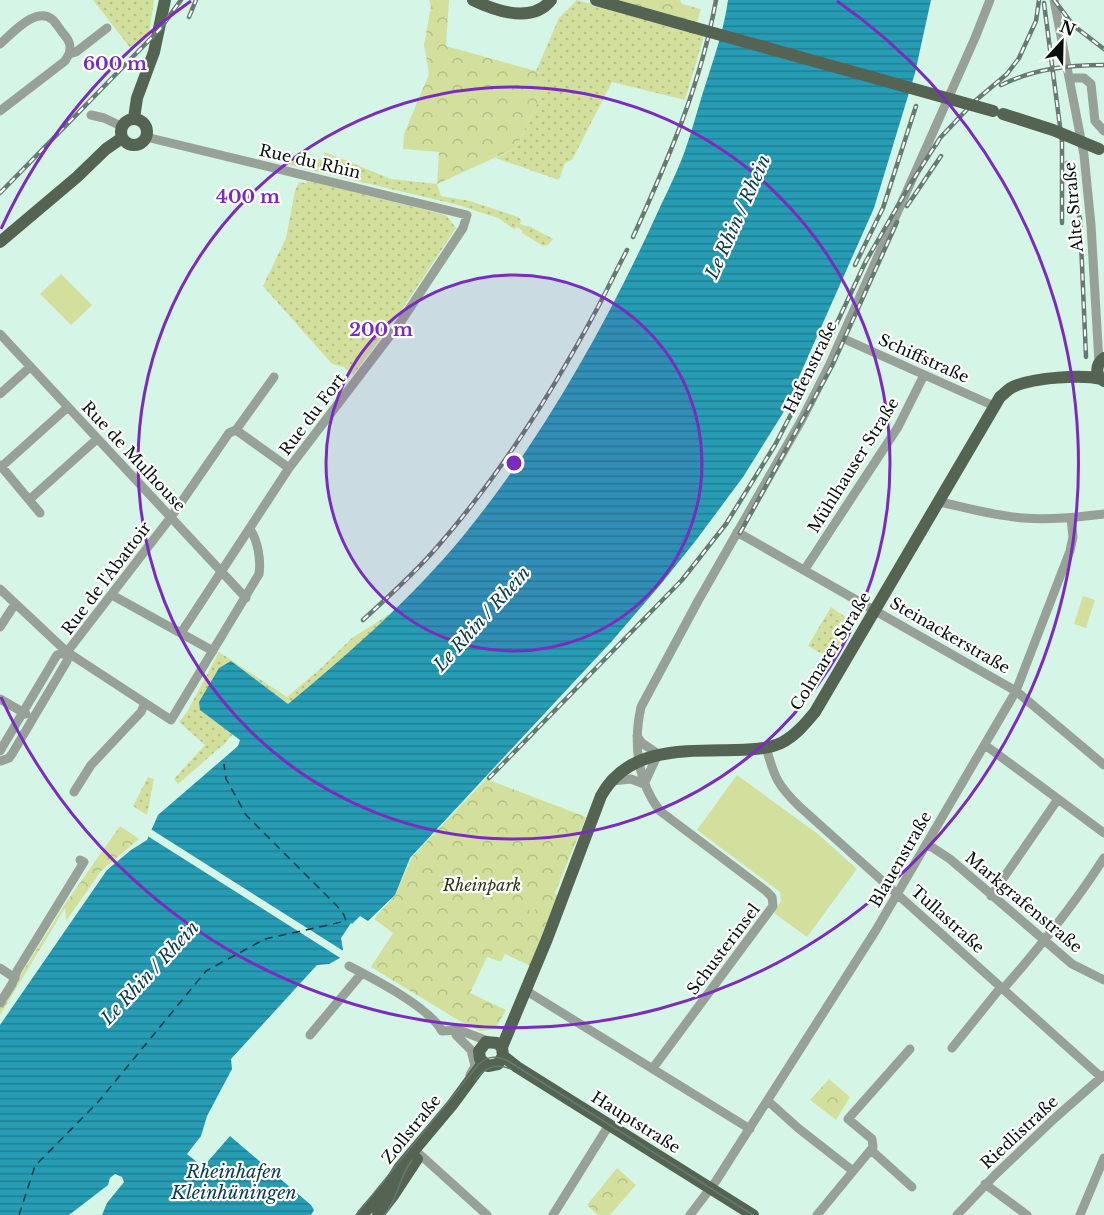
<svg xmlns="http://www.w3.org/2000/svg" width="1104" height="1215" viewBox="0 0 1104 1215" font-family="'Libre Baskerville',serif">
  <defs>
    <pattern id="grass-dots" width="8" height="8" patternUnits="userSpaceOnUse" patternTransform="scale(1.5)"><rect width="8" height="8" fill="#d3e09d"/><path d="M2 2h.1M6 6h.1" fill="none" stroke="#b4bf86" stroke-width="1.8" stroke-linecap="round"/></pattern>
    <pattern id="forest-crowns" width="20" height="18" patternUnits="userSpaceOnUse" patternTransform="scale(1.5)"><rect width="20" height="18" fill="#d3e09d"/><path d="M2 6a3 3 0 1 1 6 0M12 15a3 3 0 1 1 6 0" fill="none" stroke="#b4bf86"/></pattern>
    <pattern id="water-rules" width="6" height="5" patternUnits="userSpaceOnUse" patternTransform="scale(1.5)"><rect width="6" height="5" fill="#279cb5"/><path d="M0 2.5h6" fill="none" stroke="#207e92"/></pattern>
  </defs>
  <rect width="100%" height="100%" fill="#d5f5e6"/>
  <path fill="url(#grass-dots)" d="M93 0H154L149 34 132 50Z
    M577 0 704 36 685 100 612 82 572 160 565 163 559 180 496 158 516 148 547 82 536 71 559 18Z
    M325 152 391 179 437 184 441 196 470 201 518 217 521 220 520 224 525 226H529L553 239 548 245 543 246 522 233V230L517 227 514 229 498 218 458 205 286 164 284 156 298 161 323 159Z
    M307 180 446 215 456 228 401 311 353 375 344 367 332 364 263 286 286 238 295 191 299 182 306 183Z
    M831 607 851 621 849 628 831 659 808 646Z
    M391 613 343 659 288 704 231 661 200 710 233 734 224 744 178 784 174 779 205 745 179 722 187 712 219 652 287 697 321 668 352 638Z
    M148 777 154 779 147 815 133 806Z"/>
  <path fill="url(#forest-crowns)" d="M429 0H449L446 46 536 71 547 82 516 148 437 184 439 152 403 149 404 134 429 74 424 45 431 6Z
    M614 0H680L682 4 701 9 697 23Z
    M486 779 586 817 555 893 558 897 531 966 505 954 501 962 487 957 470 993 506 1010 495 1029 480 1031 458 1020 371 967 393 933 374 919 395 895 412 857Z
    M120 826 139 839 101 871 66 921 65 908 0 1015V1008L65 904Z
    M829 1079 850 1097 836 1120 810 1100Z
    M617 1168 636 1185 610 1215H598L587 1205Z"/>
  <path fill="#d3e09d" d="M61 274 92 305 71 325 40 294Z
    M1083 596 1095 600 1086 628 1074 624Z
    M737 775 818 834 857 869 807 937 774 913 781 901 780 892 697 830Z
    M540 896 533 915 526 905 532 897Z"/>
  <path fill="url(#water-rules)" d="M728 0H931L915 73 874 208 783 413 743 477 697 539 661 584 612 641 410 858 395 895 368 921 360 916 352 924 351 923 341 938 343 950 340 958 329 964 317 965 231 1059 232 1069 207 1116 201 1136 187 1154 203 1167 230 1136 311 1205 314 1210 311 1215H102L107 1203 124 1182 122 1177 115 1174 110 1178 108 1185 69 1215H0V1025L107 870 131 850 147 840 158 815 238 746 240 740 200 710 199 702 219 668 231 661 288 704C351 652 412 598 464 535 541 440 604 329 655 218 664 198 675 177 683 156 692 132 698 107 706 83 715 55 724 29 728 0Z"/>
  <path fill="#d5f5e6" d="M149 828 345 952 342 959 146 835Z"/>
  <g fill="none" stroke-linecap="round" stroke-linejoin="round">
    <path stroke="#083c46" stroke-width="1.5" stroke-dasharray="8 6" stroke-linecap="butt" d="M19 1215 35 1166 99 1101 206 971 265 939 346 921 344 915 337 906 246 815 226 779 224 764"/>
    <path stroke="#98a197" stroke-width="9" d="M1054 0 1084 155 1091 225 1099 363
      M0 44C12 34 36 5 53 20 56 23 59 28 62 32 68 39 72 44 69 54
      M1070 78H1084L1091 84 1095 121 1104 131
      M0 111 65 61 69 54 76 52 107 28
      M91 115 104 118 121 126
      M146 137 467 215 463 228 402 320 289 468 181 633
      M0 334 246 598
      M842 338 994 406
      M0 394 30 367
      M236 430 289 468
      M0 465 40 513
      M0 468 68 407
      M30 499 97 439
      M940 502C967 508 995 516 1024 518 1051 520 1077 517 1104 514
      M737 532 1016 691 1104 765
      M805 569 898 427 924 375
      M0 589 67 652 171 720 259 574C261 560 258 541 250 529
      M112 595 213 651
      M0 627 15 604
      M0 699 26 714
      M637 736 642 743 658 754 644 784
      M985 745 1104 833
      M766 747C774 777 778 786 800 807L1101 1077
      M0 751 57 655 67 652
      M1 761 9 758 12 754 67 661V652L171 517 229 433 236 430 274 377
      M612 781 631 779 644 784
      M74 792 91 765 141 712 145 703
      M927 844 950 859 1072 964 1104 980
      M991 896 1058 799
      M349 966C374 979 429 1007 442 1031L459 1030 488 1041
      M0 968 15 978
      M1003 989C1040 947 1074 905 1104 858
      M525 990 750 1129
      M0 1003 12 984 17 971 84 862 80 860
      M310 1035 362 973
      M456 1035 471 1050 475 1066 470 1075
      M952 1048 1001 987
      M653 1068 773 906 772 897 766 891 660 811C637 781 633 743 641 707L698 601 801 421 829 366 975 38 990 0
      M768 1101 798 1128 853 1171
      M415 1150 487 1215
      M871 1150 912 1187
      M985 1184 1027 1215
      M553 1215 609 1125
      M690 1215 716 1181 876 930 1016 691 1070 551 1073 537 1071 518
      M817 1215 873 1147 872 1139 848 1119 910 1049
      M957 1215 995 1175 1056 1117 1104 1075
      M1080 1215 1104 1158"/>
    <path stroke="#546352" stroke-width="12" d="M473 0C496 11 532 24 551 0
      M596 0 692 27
      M134 118 137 98 154 52 165 0
      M121 132a13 13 0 1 1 26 0a13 13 0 1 1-26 0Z
      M0 242 77 177 106 149 122 138
      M1104 358C1095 365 1095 375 1104 381
      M502 1047 547 939 601 796C628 746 687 751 736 750 750 750 768 749 781 743 795 736 805 724 815 712L1000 397C1005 393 1009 388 1015 386 1034 378 1082 374 1101 379
      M503 1056 498 1064 488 1066 480 1059 479 1051 486 1042 497 1043 502 1047 503 1056 517 1067 753 1215
      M363 1214 389 1185 400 1167 452 1105 483 1063
      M378 1215 394 1194 417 1159"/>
    <path stroke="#657a71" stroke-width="1.5" d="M475 1080C486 1067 495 1063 511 1069
      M356 1215 478 1065C487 1056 496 1055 508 1061L753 1215
      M384 1215C399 1198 398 1178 412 1160"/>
    <g stroke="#657a71" stroke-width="4.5">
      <path id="rail" d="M1054 0 1074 26 1104 49
        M1044 3 1062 142V223
        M189 17 196 0
        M1001 85C1034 69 1067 65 1104 65
        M936 145 940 138 975 101 1007 74 1019 58 1036 21 1039 0
        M1067 163 1080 219 1086 357
        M0 193 160 29 181 0
        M907 206 941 156
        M633 237C668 160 701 84 716 0
        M855 265 883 208 916 106
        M740 533 832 366 897 222
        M363 620C389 596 415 573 438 546 501 474 553 391 598 307 608 288 617 269 627 250
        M489 778 682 580 726 524 775 445 819 361 866 261 911 183 940 138"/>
    </g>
    <use href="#rail" stroke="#fff" stroke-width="2" stroke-dasharray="7" stroke-linecap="butt"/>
    <path stroke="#546352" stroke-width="12" d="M692 27 993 111
      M1003 114 1053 130 1099 149"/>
  </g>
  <circle cx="514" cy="463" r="188" fill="#7b2cbf" fill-opacity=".12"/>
  <g fill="none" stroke="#7b2cbf" stroke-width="3">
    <circle cx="514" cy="463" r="188"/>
    <circle cx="514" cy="463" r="376"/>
    <path d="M1 229A564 564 0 0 1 191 1M837 1A564 564 0 1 1 1 697"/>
  </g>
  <g text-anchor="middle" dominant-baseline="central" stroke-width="4.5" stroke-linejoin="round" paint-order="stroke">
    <g font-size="16" fill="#06110d" stroke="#fff">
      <text transform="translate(310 161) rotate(13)">Rue du Rhin</text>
      <text transform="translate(1073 207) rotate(-95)">Alte Straße</text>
      <text transform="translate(924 358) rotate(24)">Schiffstraße</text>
      <text transform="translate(810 367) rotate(-64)">Hafenstraße</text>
      <text transform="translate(312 414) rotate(-53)">Rue du Fort</text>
      <text transform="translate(134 456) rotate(47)">Rue de Mulhouse</text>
      <text transform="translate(853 465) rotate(-58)">Mühlhauser Straße</text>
      <text transform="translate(106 578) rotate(-53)">Rue de l'Abattoir</text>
      <text transform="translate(950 635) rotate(30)">Steinackerstraße</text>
      <text transform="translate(830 651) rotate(-58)">Colmarer Straße</text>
      <text transform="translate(900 859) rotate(-60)">Blauenstraße</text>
      <text transform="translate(1024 902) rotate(40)">Markgrafenstraße</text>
      <text transform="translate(948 919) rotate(42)">Tullastraße</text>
      <text transform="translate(723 949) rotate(-53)">Schusterinsel</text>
      <text transform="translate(636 1122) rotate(32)">Hauptstraße</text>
      <text transform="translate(411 1129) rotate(-51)">Zollstraße</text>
      <text transform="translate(1019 1132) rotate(-43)">Riedlistraße</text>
    </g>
    <g font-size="16" font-style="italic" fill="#2e3411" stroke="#fff">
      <text x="482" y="885">Rheinpark</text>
    </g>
    <g font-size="18" font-style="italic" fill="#083c46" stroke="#fff">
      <text transform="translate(738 217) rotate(-66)">Le Rhin / Rhein</text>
      <text transform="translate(482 619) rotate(-48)">Le Rhin / Rhein</text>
      <text transform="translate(150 973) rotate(-47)">Le Rhin / Rhein</text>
      <text x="234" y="1172">Rheinhafen<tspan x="234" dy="21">Kleinhüningen</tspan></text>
    </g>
  </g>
  <circle cx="514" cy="463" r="9" fill="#7b2cbf" stroke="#fff" stroke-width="3"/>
  <g font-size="18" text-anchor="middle" font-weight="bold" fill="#7b2cbf" stroke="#fff" stroke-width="4.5" stroke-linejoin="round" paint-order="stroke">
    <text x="115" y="70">600 m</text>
    <text x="248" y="203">400 m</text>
    <text x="381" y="336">200 m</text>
  </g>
  <g transform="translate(1062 42) rotate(22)" stroke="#ffffff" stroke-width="4.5" paint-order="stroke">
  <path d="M0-4.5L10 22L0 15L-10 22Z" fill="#06110d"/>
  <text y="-9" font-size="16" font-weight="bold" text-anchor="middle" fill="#06110d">N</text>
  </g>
</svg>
